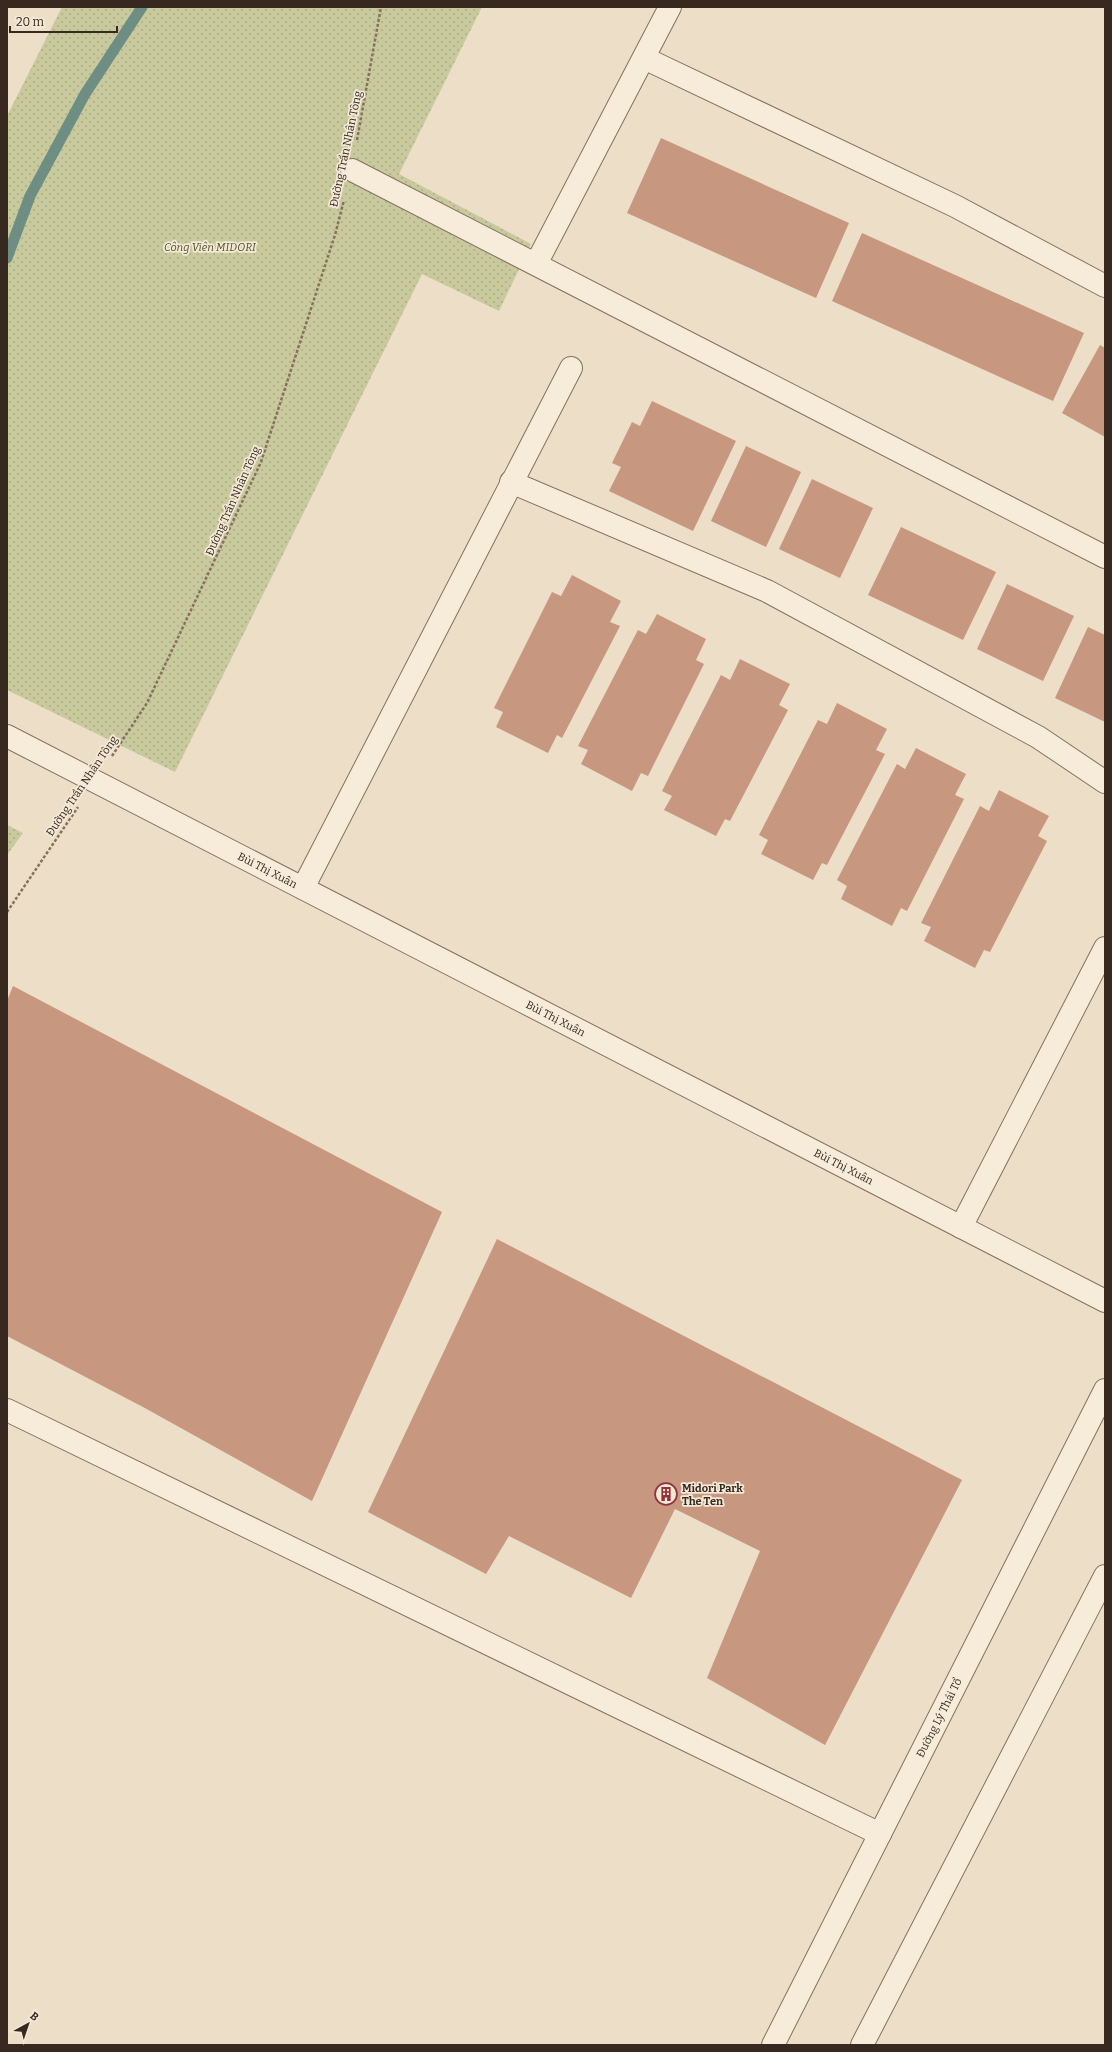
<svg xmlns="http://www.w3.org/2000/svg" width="1112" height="2052" viewBox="0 0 1112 2052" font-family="Bitter,serif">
  <defs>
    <pattern id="park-dots" width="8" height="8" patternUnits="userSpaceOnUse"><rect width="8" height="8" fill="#c8c99c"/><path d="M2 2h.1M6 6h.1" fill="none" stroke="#adad86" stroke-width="1.8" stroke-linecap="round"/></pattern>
  </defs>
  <rect width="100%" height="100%" fill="#ecdec7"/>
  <path fill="url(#park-dots)" d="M62 7H482L399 174 531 244 499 311 422 274 175 772 7 690V116Z
    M7 825 23 833 7 855Z"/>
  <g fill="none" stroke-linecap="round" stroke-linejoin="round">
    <path stroke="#6f8e83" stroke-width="11" d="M7 258 30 196 85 94 142 7"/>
  </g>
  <path fill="#c79780" d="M661 138 849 223 816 298 627 213Z
    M862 233 1084 333 1053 401 832 301Z
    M1100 345 1105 348V437L1062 413Z
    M652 401 736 441 693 531 609 491 621 467 612 463 632 422 640 426Z
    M746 446 801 472 766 547 711 521Z
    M812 479 873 508 840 578 779 549Z
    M901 527 996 572 963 640 868 595Z
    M572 575 621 601 610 622 620 626 562 738 557 735 548 753 496 727 503 712 494 708 552 592 561 596Z
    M1007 584 1074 616 1043 681 977 649Z
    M657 614 706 639 696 660 704 664 648 776 641 773 632 791 581 764 588 750 578 746 638 630 646 634Z
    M1088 627 1105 635V722L1055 698Z
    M740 659 790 684 779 705 788 710 730 821 725 819 716 836 664 810 672 796 662 791 721 675 730 680Z
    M837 703 887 729 876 750 885 754 827 865 822 863 813 880 761 854 768 840 759 835 818 720 827 724Z
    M916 748 966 774 955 795 964 799 907 911 901 908 892 926 841 899 847 886 837 880 897 764 905 769Z
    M999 790 1049 816 1038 836 1047 841 990 952 984 950 975 968 924 941 931 927 921 923 980 806 989 811Z
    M13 986 442 1212 312 1501 143 1407 7 1336V1001Z
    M497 1239 962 1480 825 1745 707 1678 760 1551 675 1509 631 1598 509 1536 486 1574 368 1512Z"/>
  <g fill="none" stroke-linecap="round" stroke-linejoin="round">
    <g stroke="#86705e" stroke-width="24">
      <g id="minor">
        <path d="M644 58 955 206 1105 286"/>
        <path d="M352 170 1105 557"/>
        <path d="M536 264 670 7"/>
        <path d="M511 482 767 591 1038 737 1105 782"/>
        <path id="s1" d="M7 736 1105 1301"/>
        <path d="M303 888 571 368"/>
        <path d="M961 1227 1105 948"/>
        <path d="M7 1410 880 1834"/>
      </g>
    </g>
    <g stroke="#86705e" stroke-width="24">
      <g id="tertiary">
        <path id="s2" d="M773 2045 1105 1390"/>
        <path d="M862 2045 1105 1576"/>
      </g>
    </g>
    <path stroke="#86705e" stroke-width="2.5" stroke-dasharray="3 2" stroke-linecap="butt" d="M357 140 381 7
      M112 756 147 703 261 462 335 235 344 200
      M7 912 78 807"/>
    <use href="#minor" stroke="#f7ecda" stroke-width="22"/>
    <use href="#tertiary" stroke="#f7ecda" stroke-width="22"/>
  </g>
  <defs>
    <g id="building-ring" transform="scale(1.15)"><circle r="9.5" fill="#f4e9d6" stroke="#92313b" stroke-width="1.5"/><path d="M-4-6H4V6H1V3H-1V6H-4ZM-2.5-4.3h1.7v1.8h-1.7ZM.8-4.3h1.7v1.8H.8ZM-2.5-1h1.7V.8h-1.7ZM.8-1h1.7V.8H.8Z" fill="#92313b"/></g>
  </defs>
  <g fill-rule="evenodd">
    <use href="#building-ring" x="666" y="1494"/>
  </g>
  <g text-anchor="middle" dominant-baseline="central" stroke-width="3.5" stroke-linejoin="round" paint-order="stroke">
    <g font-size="11" fill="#382920" stroke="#f4e9d6">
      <text transform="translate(346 149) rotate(-78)">Đường Trần Nhân Tông</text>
      <text transform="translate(233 501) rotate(-66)">Đường Trần Nhân Tông</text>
      <text transform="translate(82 786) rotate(-56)">Đường Trần Nhân Tông</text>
      <text stroke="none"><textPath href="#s1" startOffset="293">Bùi Thị Xuân</textPath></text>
      <text stroke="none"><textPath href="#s1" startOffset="617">Bùi Thị Xuân</textPath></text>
      <text stroke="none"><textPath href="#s1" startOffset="941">Bùi Thị Xuân</textPath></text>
      <text stroke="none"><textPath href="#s2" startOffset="367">Đường Lý Thái Tổ</textPath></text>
    </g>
    <g font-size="11" font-style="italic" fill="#4c5328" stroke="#f4e9d6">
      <text x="210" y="247">Công Viên MIDORI</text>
    </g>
    <g font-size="11" font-weight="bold" fill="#382920" stroke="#f4e9d6" text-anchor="start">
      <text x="682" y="1488">Midori Park<tspan x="682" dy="13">The Ten</tspan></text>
    </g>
  </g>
  <rect width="1112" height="2052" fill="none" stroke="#382920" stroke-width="16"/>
  <g transform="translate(28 2024) rotate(40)" stroke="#f4e9d6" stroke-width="3" paint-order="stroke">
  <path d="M0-3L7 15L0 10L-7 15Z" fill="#382920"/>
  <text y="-6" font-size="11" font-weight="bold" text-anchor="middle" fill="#382920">B</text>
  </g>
  <path d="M10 26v6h107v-6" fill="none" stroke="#382920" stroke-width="2"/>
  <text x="16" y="26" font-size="12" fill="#382920" stroke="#f4e9d6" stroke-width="3" paint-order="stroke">20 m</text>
</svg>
